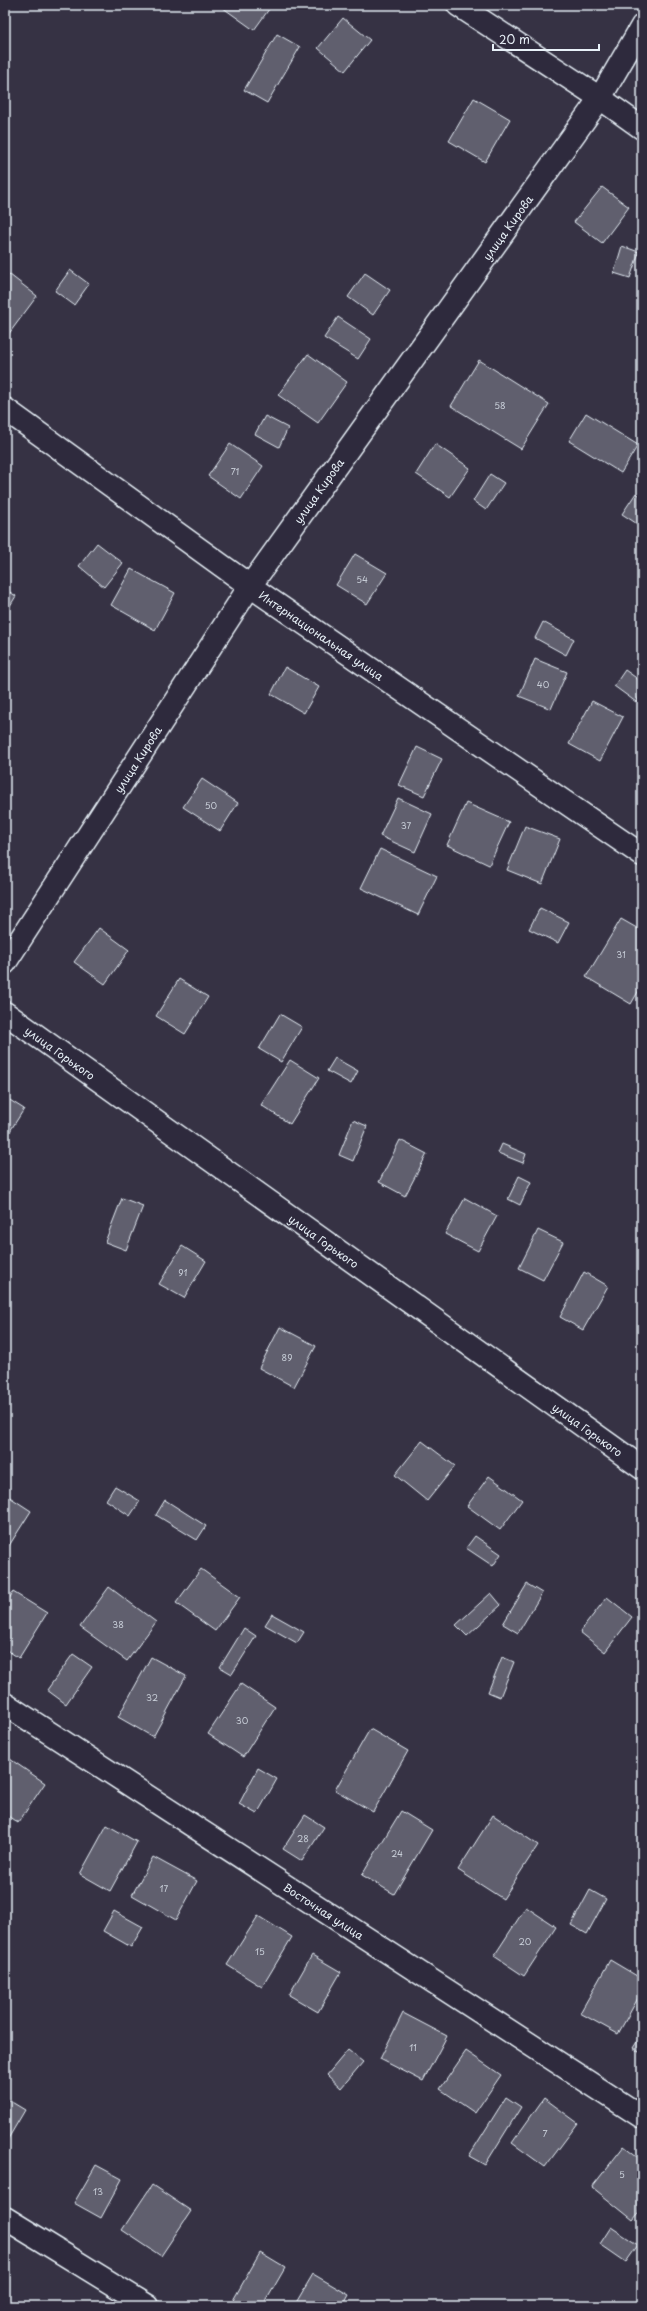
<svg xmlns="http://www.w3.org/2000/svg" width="647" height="2311" viewBox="0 0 647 2311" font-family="'Playpen Sans',sans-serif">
  <rect width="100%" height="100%" fill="#363244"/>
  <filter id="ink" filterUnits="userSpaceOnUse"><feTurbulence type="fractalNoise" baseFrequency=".025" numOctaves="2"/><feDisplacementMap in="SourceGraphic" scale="8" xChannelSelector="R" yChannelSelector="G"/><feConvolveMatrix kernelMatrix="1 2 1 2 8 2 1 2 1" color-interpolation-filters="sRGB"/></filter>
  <g filter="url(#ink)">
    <path fill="#605e6e" stroke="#e8f1f8" d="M219 5H272L254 30Z
      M343 18 370 40 345 71 318 48Z
      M277 34 300 47 267 103 244 90Z
      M474 98 510 119 485 162 449 141Z
      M602 187 629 207 602 243 574 222Z
      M622 246 639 252 630 278 614 273Z
      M70 270 89 284 74 305 55 291Z
      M5 271 37 296 5 339Z
      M365 273 390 290 373 315 348 297Z
      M338 317 371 339 358 359 324 338Z
      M308 354 347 382 318 423 278 395Z
      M479 360 549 404 521 449 451 406Z
      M586 413 638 445 621 473 569 441Z
      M265 416 288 428 279 447 255 434Z
      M230 444 263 466 241 499 208 476Z
      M435 444 470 468 450 497 416 474Z
      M490 474 504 483 486 510 473 501Z
      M636 493 642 497V527L622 514Z
      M97 543 123 563 104 587 79 566Z
      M355 554 387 573 367 604 336 585Z
      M131 569 175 593 155 630 111 605Z
      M5 589 16 596 5 614Z
      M543 622 574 639 566 655 535 638Z
      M535 659 567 672 551 709 519 696Z
      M285 667 319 687 304 713 271 694Z
      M625 670 642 682V693L636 702 614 686Z
      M592 701 623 717 600 761 569 744Z
      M417 747 442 759 424 796 399 785Z
      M202 779 238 803 220 831 183 807Z
      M398 798 432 814 415 852 380 836Z
      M466 803 509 822 489 865 447 845Z
      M525 826 560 839 542 884 507 870Z
      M380 849 437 876 418 915 361 888Z
      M540 908 569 922 558 943 529 929Z
      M621 919 642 931V985L631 1004 586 977Z
      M99 928 129 950 105 984 74 962Z
      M179 979 208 997 185 1034 156 1016Z
      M280 1014 302 1027 281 1062 259 1049Z
      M335 1058 358 1071 351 1084 327 1071Z
      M290 1060 319 1078 290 1124 261 1105Z
      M5 1097 24 1109 5 1139Z
      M353 1120 367 1126 353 1161 339 1155Z
      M400 1140 427 1154 405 1196 379 1182Z
      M502 1144 526 1154 523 1163 498 1153Z
      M519 1176 531 1182 520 1205 508 1199Z
      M122 1198 143 1206 126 1250 105 1242Z
      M465 1198 497 1216 478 1251 445 1234Z
      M538 1230 563 1242 543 1280 519 1268Z
      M182 1246 206 1261 184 1298 159 1284Z
      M584 1272 608 1286 583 1330 560 1317Z
      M280 1327 316 1346 294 1387 259 1368Z
      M422 1441 455 1466 427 1501 395 1475Z
      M489 1476 522 1500 500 1530 467 1506Z
      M115 1486 140 1501 130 1516 106 1500Z
      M5 1494 31 1511 5 1552Z
      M165 1500 206 1526 197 1540 156 1515Z
      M475 1536 501 1554 493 1566 466 1548Z
      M201 1569 240 1597 215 1631 176 1603Z
      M527 1584 542 1593 518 1633 503 1624Z
      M109 1587 156 1622 127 1661 80 1627Z
      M13 1592 47 1613 19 1658 5 1649V1606Z
      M491 1593 501 1605 467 1636 456 1625Z
      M607 1597 632 1617 605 1652 580 1632Z
      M272 1614 304 1632 297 1643 265 1625Z
      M244 1628 256 1636 232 1674 220 1667Z
      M73 1654 92 1667 66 1704 47 1690Z
      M151 1657 186 1676 153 1737 118 1717Z
      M502 1657 514 1662 500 1697 488 1692Z
      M241 1684 275 1707 243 1757 208 1734Z
      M370 1729 408 1751 373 1812 335 1790Z
      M7 1757 45 1783 18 1823 5 1814V1761Z
      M258 1768 277 1779 257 1814 239 1804Z
      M401 1811 432 1830 394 1894 362 1875Z
      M305 1815 324 1827 302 1861 283 1849Z
      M493 1815 538 1845 503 1899 458 1870Z
      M107 1825 137 1842 110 1891 80 1874Z
      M153 1857 197 1881 176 1920 132 1895Z
      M590 1890 606 1899 587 1934 571 1925Z
      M526 1907 556 1927 524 1976 494 1956Z
      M114 1911 143 1927 131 1947 103 1931Z
      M258 1916 292 1937 262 1987 227 1965Z
      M312 1955 341 1972 318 2012 289 1995Z
      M610 1960 642 1979V1991L618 2034 580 2013Z
      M403 2013 447 2036 423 2081 380 2059Z
      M642 2034V2054L633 2048Z
      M348 2050 363 2062 341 2088 327 2075Z
      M466 2051 501 2075 475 2113 440 2089Z
      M506 2097 521 2107 485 2165 469 2156Z
      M5 2098 25 2110 5 2144Z
      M544 2098 578 2123 545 2167 512 2143Z
      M624 2146 642 2160V2209L633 2220 592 2187Z
      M96 2165 122 2179 101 2218 74 2203Z
      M152 2185 191 2211 161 2256 122 2230Z
      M611 2227 638 2245 626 2262 600 2244Z
      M260 2253 285 2268 263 2306H239L232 2302Z
      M313 2274 349 2295 343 2306H294Z"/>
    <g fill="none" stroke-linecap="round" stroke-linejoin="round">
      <g stroke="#e8f1f8" stroke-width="25">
        <g id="minor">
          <path d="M458 5 600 98 642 128"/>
          <path id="s1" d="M5 409 250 586 642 855"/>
          <path id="s2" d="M5 963 250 586 600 98 642 26"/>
          <path id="s3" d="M5 1013 642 1468"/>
          <path id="s4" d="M5 1704 642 2117"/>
          <path d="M5 2218 148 2306"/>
        </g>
      </g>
      <use href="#minor" stroke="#2f2a3d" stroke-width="22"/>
    </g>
  </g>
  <g text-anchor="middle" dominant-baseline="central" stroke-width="3" stroke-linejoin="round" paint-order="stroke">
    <g font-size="9" fill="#c6ccd6">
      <text x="500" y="405">58</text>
      <text x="235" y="471">71</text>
      <text x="362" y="579">54</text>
      <text x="543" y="684">40</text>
      <text x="211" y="805">50</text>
      <text x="406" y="825">37</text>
      <text x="621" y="954">31</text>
      <text x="183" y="1272">91</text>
      <text x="287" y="1357">89</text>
      <text x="118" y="1624">38</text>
      <text x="152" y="1697">32</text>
      <text x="242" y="1720">30</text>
      <text x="303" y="1838">28</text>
      <text x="397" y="1853">24</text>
      <text x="164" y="1888">17</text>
      <text x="525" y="1941">20</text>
      <text x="260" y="1951">15</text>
      <text x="413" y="2047">11</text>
      <text x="545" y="2133">7</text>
      <text x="622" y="2174">5</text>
      <text x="98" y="2191">13</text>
    </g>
    <g font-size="11" fill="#e8f1f8" stroke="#2f2a3d">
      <text stroke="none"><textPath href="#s2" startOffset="891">улица Кирова</textPath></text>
      <text stroke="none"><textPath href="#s2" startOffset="567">улица Кирова</textPath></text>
      <text stroke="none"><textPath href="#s1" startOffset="389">Интернациональная улица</textPath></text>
      <text stroke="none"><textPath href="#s2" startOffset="243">улица Кирова</textPath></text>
      <text stroke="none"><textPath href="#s3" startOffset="68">улица Горького</textPath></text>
      <text stroke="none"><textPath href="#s3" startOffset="392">улица Горького</textPath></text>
      <text stroke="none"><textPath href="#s3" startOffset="716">улица Горького</textPath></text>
      <text stroke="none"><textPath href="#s4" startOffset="380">Восточная улица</textPath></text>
    </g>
  </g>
  <rect width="647" height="2311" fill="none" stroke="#2f2a3d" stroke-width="20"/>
  <rect x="10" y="10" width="627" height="2291" fill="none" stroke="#e8f1f8" stroke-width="1.5" filter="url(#ink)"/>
  <path d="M493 44v6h106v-6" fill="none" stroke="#e8f1f8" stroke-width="2"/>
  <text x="499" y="44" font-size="12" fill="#e8f1f8" stroke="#2f2a3d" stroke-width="3" paint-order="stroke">20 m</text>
</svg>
